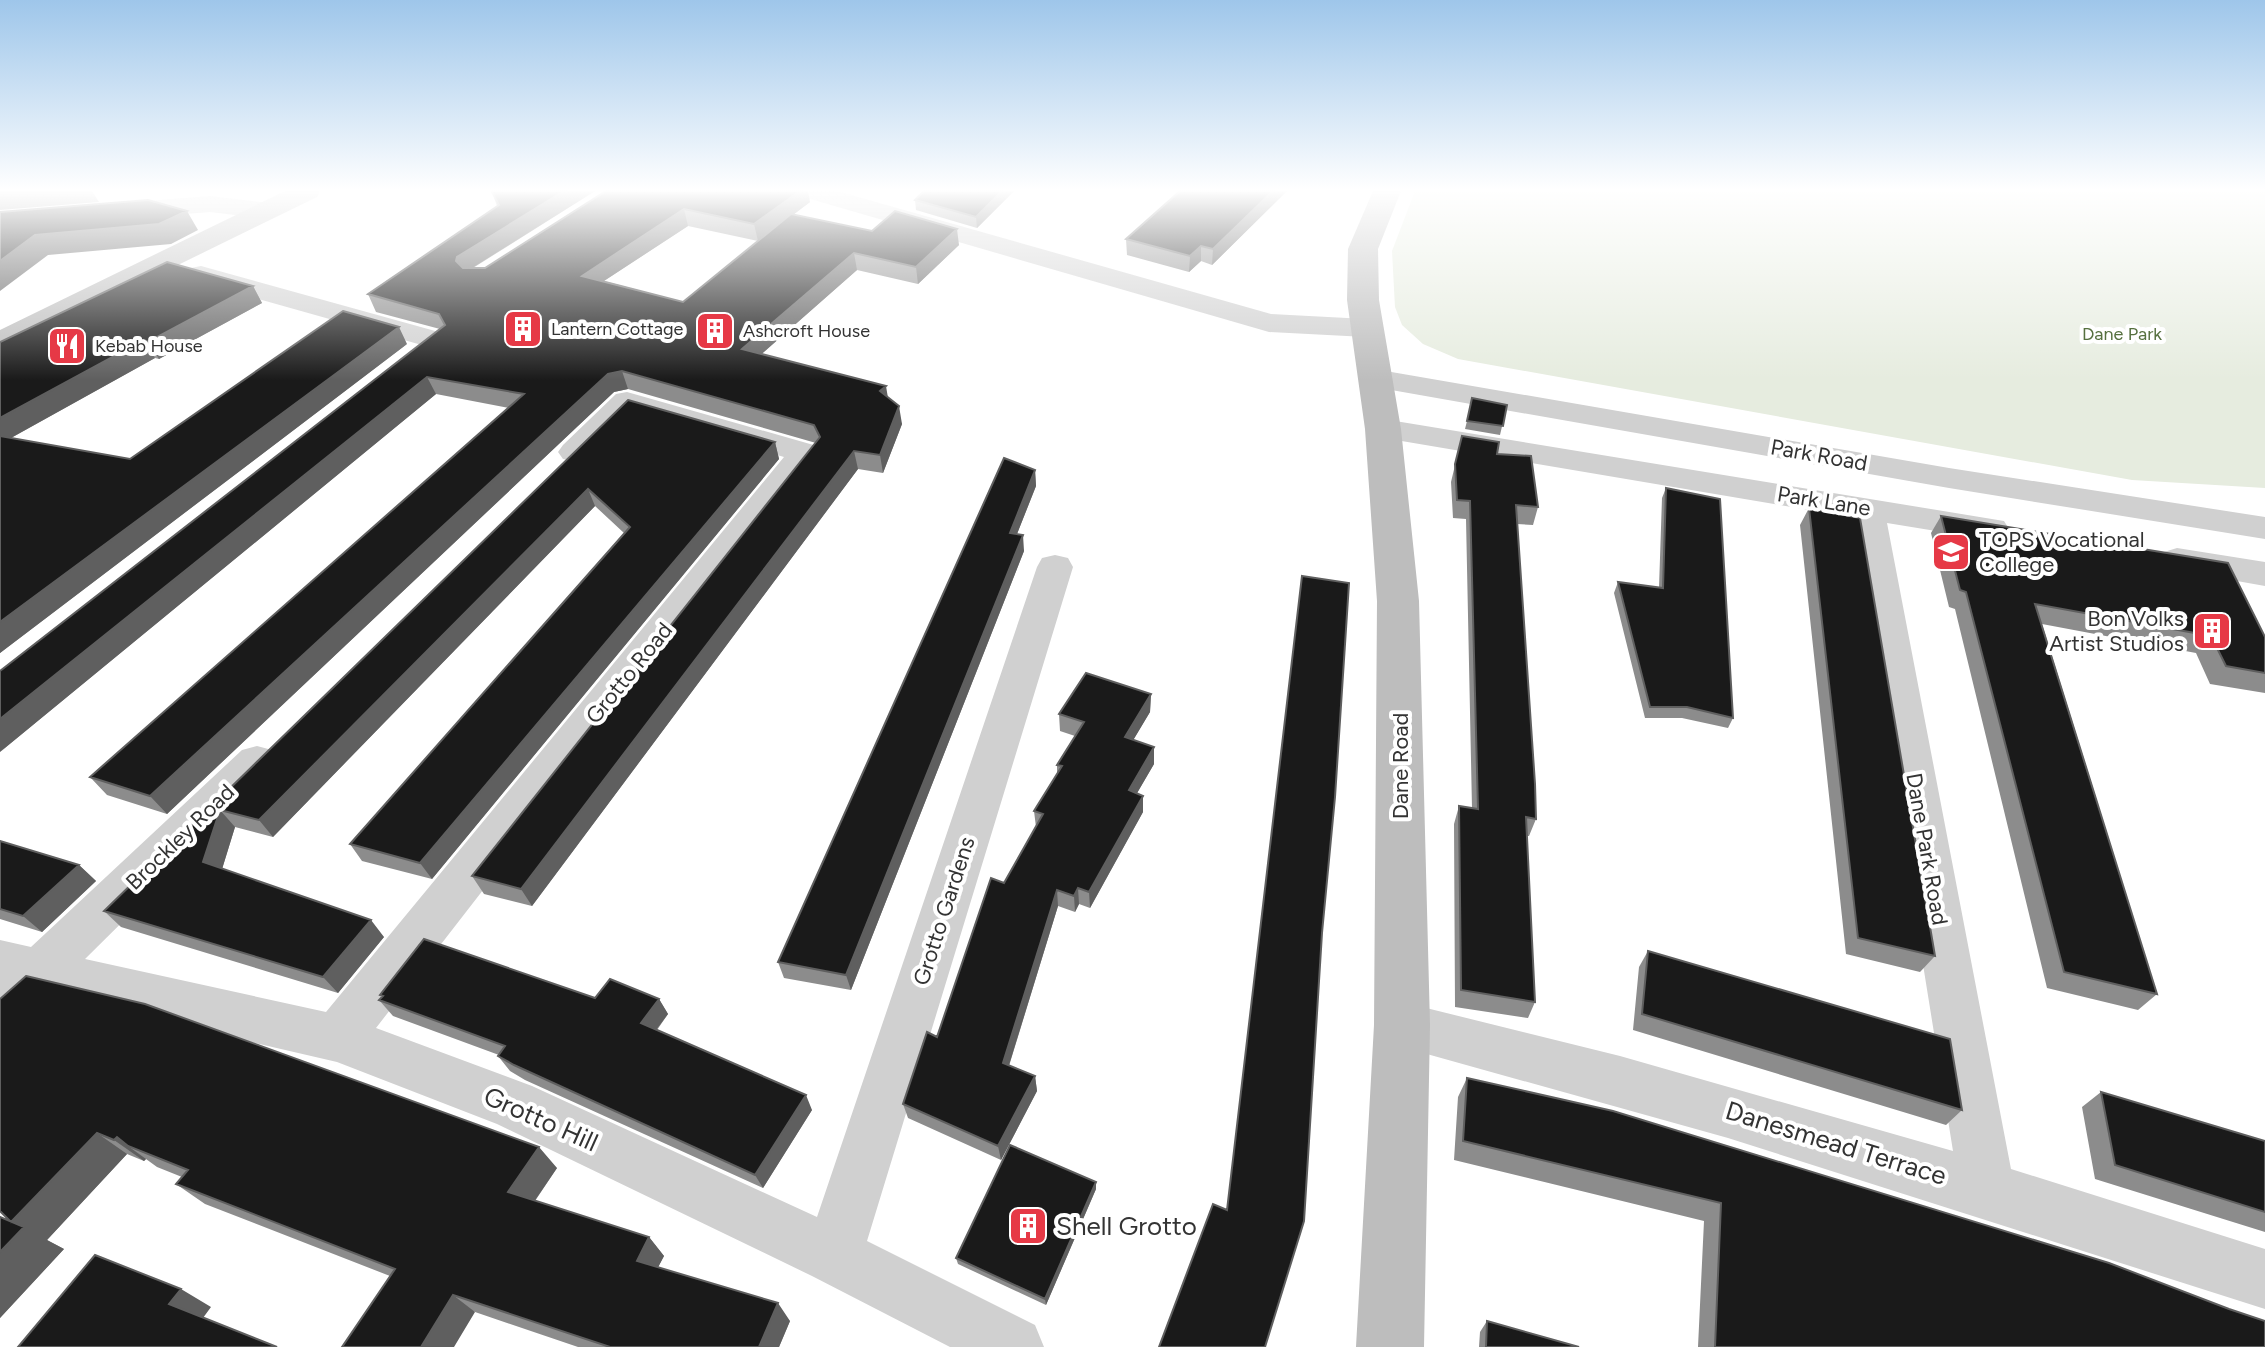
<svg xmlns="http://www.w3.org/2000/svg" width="2265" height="1347" viewBox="0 0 2265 1347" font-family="Figtree,sans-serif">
  <rect width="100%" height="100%" fill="#fff"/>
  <path fill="#e6ecdf" d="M1415 191H2265V488L2132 480 1458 359 1423 344 1402 325 1395 307 1392 251Z"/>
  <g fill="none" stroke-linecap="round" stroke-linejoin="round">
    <path fill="#d0d0d0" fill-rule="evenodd" d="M797 191H837L1271 314 1366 319 1376 322 1381 328 1376 334 1366 337 1269 332 800 196Z
      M210 196 268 203 281 211 268 219 210 212 121 219 108 211 121 203Z
      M201 266 446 334 451 340 446 346 436 349 191 280 187 274 191 268Z
      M1374 369 1949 468 2265 517V539L1949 488 1363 385 1359 378 1363 371Z
      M627 392 817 446 822 453 376 1028 532 1086 817 1217 1037 567 1042 558 1055 555 1068 558 1073 567 867 1241 1035 1325 1044 1347H950L812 1276 497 1124 337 1062 49 995 18 1025 0 1032V940L31 947 242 750 257 746 272 750 278 762 272 774 85 959 326 1012 784 457 633 413C614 432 593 466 563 459L558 452 563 445 616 394Z
      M1383 419 2004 521 2009 529 2004 537 1991 540 1887 523 2011 1169 2265 1249V1309L1728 1138 1384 1042 1376 1025 1384 1008 1402 1002 1620 1056 1953 1151 1851 517 1372 436 1367 429 1372 422Z
      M2177 548 2265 562V586L2164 568 2159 560 2164 552Z"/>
    <path fill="#bdbdbd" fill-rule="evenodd" d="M285 191H320L317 197 0 352V330Z
      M1373 191H1401L1378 249 1379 300 1401 429 1419 601 1430 1025 1424 1347H1356L1374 1025 1377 601 1365 429 1347 300 1348 249Z"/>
  </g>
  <path fill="#8c8c8c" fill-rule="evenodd" d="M0 191H92L99 202 0 210Z
    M493 191H595L473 268H485L606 191 810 202 793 215 872 231 959 245 918 284 857 270 761 354 887 397 902 424 883 473 858 469 532 906 484 894 472 876 816 443 628 389 614 392 167 814 107 795 90 777 509 408 436 394 0 752 440 329 376 312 368 294 497 206 492 192ZM688 226 758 241 683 302 604 281Z
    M924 191H1014L977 228 916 210 915 200Z
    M1180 191H1287L1212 265 1201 261 1189 272 1127 255 1126 239Z
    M253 286 262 303 159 359 155 358 11 438 130 459 407 344 0 653V342Z
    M628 400 775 442 779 459 432 879 362 861 350 844 624 533 595 506 273 837 235 827 222 869 384 937 338 993 121 927 104 911Z
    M1507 405 1500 435 1465 429 1467 421Z
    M1462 436 1497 454 1538 507 1533 525 1517 524 1536 819 1529 836H1527L1535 1002 1528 1018 1455 1007 1454 824 1459 806 1472 808 1466 519 1453 518 1451 482Z
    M1035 470 1036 486 1017 534 1024 551 851 990 784 978 778 962Z
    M1666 488 1733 718 1728 728 1682 718H1645L1614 593 1618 582 1659 588 1662 498Z
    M1809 508 1935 956 1920 972 1846 954 1800 525Z
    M1941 516 2265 637V693L2210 684 2196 653 2042 624 2157 994 2138 1010 2047 988 1955 609 1949 607 1931 533Z
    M1151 694 1150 712 1133 740 1154 747V764L1137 793 1143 812 1090 908 1079 904 1075 912 1058 906 1009 1066 1035 1076 1037 1091 1001 1160 908 1118 903 1104 937 1037 1004 883 1036 827 1034 811 1057 774V765L1075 736 1060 731 1059 714Z
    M0 841 79 865 96 881 42 932 0 919Z
    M1648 951 1962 1110 1946 1125 1633 1030 1639 967Z
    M380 995 659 999 668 1014 657 1030 812 1110 763 1188 525 1080 510 1071 498 1056 499 1055 393 1016 379 1000 382 997Z
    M0 999 557 1168 535 1201 649 1237 664 1256 658 1267 790 1321 779 1347H578L475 1312 390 1276 205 1204 176 1184 182 1177 157 1167 146 1159 144 1161 127 1154 47 1240 64 1249 0 1318V1217L11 1222Z
    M1467 1078 2265 1347H1698L1704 1221 1454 1160 1458 1097Z
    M2101 1092 2265 1141V1232L2095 1179 2082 1107Z
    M1096 1182V1189L1046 1305 958 1264 956 1258Z
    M1487 1321 1579 1347H1479L1480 1332Z"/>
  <path fill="#5f5f5f" d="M564 191H595L464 273 456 261 457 257Z
    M800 191H808L810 202 758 241 754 224Z
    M1002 191H1014L977 228 976 217Z
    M1273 191H1287L1212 265 1213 249Z
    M684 209 688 226 587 292 582 276Z
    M187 211 198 230 171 244 48 255 0 291V261L35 235Z
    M957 229 959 245 918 284 916 267Z
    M1201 246V261L1189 272 1190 256Z
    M854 253 857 270 747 367 742 349Z
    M253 286 262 303 159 359 148 342Z
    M399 327 407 344 0 653V622Z
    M144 340 155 358 0 444V418Z
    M622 371 628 389 614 392 167 814 150 796 608 374Z
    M427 377 436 394 0 752V719Z
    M886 386 889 404 880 391Z
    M899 406 902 424 883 473 880 455Z
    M775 442 779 459 432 879 420 863Z
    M854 451 858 469 532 906 521 889Z
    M1035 470 1036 486 1011 549 1010 533Z
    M588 489 595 506 273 837 259 820Z
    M1023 535 1024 551 851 990 846 975Z
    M1151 694 1150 712 1125 754V737Z
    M1154 747V764L1129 807V790Z
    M1143 796V812L1090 908 1089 892Z
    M220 810 235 827 219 879 203 862Z
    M79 865 96 881 42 932 23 916Z
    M1078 888 1079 904 1075 912 1074 896Z
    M1057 890 1058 906 1005 1078 1003 1063Z
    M371 920 384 937 338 993 323 977Z
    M659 999 668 1014 650 1038 641 1023Z
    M1035 1076 1037 1091 1001 1160 998 1146Z
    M806 1095 812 1110 763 1188 755 1175Z
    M97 1133 127 1154 47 1240 64 1249 0 1318V1252L11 1222Z
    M117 1137 128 1146 146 1159 144 1161 114 1140Z
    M539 1147 557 1168 527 1212 508 1192Z
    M1096 1182V1189L1046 1305 1045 1299Z
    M649 1237 664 1256 652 1279 637 1261Z
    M181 1289 211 1307 200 1322 169 1304Z
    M453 1295 475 1312 454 1347H421Z
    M778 1303 790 1321 779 1347H759Z"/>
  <path fill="#1a1a1a" stroke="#5f5f5f" stroke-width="2" d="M493 191H564L457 257 456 261 463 268H485L606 191H800L754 224 684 209 582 276 683 302 791 214 872 231 895 211 957 229 916 267 854 253 742 349 886 386 880 391 899 406 880 455 854 451 521 889 472 876 820 437 814 425 622 371 608 374 150 796 90 777 524 394 427 377 0 719V671L445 325 439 314 368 294 499 205 492 192Z
    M924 191H1002L976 217 915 200Z
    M1180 191H1273L1213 249 1201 246 1190 256 1126 239Z
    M148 200 187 211 159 224 35 235 0 261V212Z
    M167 262 253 286 148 342 144 340 0 418V342Z
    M343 311 399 327 0 622V436L130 459Z
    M1472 398 1507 405 1503 426 1467 421Z
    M628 400 775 442 420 863 350 844 630 527 588 489 259 820 220 810 203 862 371 920 323 977 104 911Z
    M1462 436 1499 442 1497 454 1531 456 1538 507 1516 505 1535 784 1536 819 1526 817 1535 1002 1461 990 1459 806 1478 809 1470 501 1457 500 1455 464Z
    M1004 458 1035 470 1010 533 1023 535 846 975 778 962Z
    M1666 488 1720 499 1733 718 1687 707H1650L1618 582 1663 588Z
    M1809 508 1860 518 1935 956 1858 938Z
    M1941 516 2228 563 2265 637V673L2226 666 2211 636 2035 604 2157 994 2064 972 1966 592 1960 590Z
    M1302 576 1349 583 1335 797 1322 933 1304 1221 1265 1347H1159L1213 1204 1227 1210Z
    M1086 673 1151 694 1125 737 1154 747 1129 790 1143 796 1089 892 1078 888 1074 896 1057 890 1003 1063 1035 1076 998 1146 903 1104 927 1032 937 1037 991 878 1004 883 1043 814 1034 811 1062 766 1057 765 1084 722 1059 714Z
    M0 841 79 865 23 916 0 909Z
    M424 939 595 998 610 979 659 999 641 1023 806 1095 755 1175 514 1065 498 1056 505 1046 379 1000 383 996 380 995Z
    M1648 951 1950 1039 1962 1110 1642 1014Z
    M26 976 145 1004 539 1147 508 1192 649 1237 637 1261 778 1303 759 1347H610L453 1295 421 1347H342L395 1269 176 1184 188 1170 128 1146 117 1137 114 1140 97 1133 11 1222 0 1211V999Z
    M1467 1078 1613 1111 2109 1263 2229 1309 2265 1321V1347H1715L1721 1203 1463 1141Z
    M2101 1092 2265 1141V1212L2115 1165Z
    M1010 1145 1096 1182 1045 1299 956 1258Z
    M0 1217 24 1227 0 1252Z
    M95 1255 181 1289 169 1304 277 1347H18Z
    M1487 1321 1579 1347H1486Z"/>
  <linearGradient id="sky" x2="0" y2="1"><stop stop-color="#9ec6ea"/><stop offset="0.5" stop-color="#fff"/><stop offset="1" stop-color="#fff" stop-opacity="0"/></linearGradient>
  <rect width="2265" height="380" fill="url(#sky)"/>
  <defs>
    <g id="building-square" transform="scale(2)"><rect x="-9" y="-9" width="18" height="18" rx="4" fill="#e63946" stroke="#fff"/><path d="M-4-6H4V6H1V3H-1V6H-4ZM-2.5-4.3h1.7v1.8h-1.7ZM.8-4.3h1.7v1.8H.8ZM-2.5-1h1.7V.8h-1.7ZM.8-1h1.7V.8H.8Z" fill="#fff"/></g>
    <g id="restaurant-square" transform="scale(2)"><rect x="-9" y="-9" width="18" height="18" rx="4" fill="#e63946" stroke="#fff"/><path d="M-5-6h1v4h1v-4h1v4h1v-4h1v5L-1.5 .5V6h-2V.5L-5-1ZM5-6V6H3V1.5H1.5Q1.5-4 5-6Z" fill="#fff"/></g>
    <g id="university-square" transform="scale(2)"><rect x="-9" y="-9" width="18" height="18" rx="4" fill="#e63946" stroke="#fff"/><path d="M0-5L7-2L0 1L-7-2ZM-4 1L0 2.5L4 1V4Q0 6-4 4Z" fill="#fff"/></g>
  </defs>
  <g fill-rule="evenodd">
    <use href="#building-square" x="523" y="329"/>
    <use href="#building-square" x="715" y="331"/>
    <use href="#restaurant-square" x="67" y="346"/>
    <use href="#university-square" x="1951" y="552"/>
    <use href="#building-square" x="2212" y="631"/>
    <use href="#building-square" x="1028" y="1226"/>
  </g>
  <g text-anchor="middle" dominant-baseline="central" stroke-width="8" stroke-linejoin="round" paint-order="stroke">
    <g font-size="18" fill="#333" stroke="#fff" text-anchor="start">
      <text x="551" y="329">Lantern Cottage</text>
      <text x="743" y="331">Ashcroft House</text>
      <text x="95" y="346">Kebab House</text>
    </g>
    <g font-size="18" fill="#56703f" stroke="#fff">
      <text x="2122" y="334">Dane Park</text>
    </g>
    <g font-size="22" fill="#333" stroke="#fff">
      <text transform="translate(1819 455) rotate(10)">Park Road</text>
      <text transform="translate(1824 501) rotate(9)">Park Lane</text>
      <text transform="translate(629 673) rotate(-51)">Grotto Road</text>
      <text transform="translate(1400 766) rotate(-90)">Dane Road</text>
      <text transform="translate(180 837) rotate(-44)">Brockley Road</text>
      <text transform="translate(1927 849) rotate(80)">Dane Park Road</text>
      <text transform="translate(944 911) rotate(-72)">Grotto Gardens</text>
    </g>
    <g font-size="22" fill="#333" stroke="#fff" text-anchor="start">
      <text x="1979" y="539">TOPS Vocational<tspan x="1979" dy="25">College</tspan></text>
      <text x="2184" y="618" text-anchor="end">Bon Volks<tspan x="2184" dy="25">Artist Studios</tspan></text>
    </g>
    <g font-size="26" fill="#333" stroke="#fff">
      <text transform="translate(541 1119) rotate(24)">Grotto Hill</text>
      <text transform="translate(1836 1143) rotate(17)">Danesmead Terrace</text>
    </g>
    <g font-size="26" fill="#333" stroke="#fff" text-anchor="start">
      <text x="1056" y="1226">Shell Grotto</text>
    </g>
  </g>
</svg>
